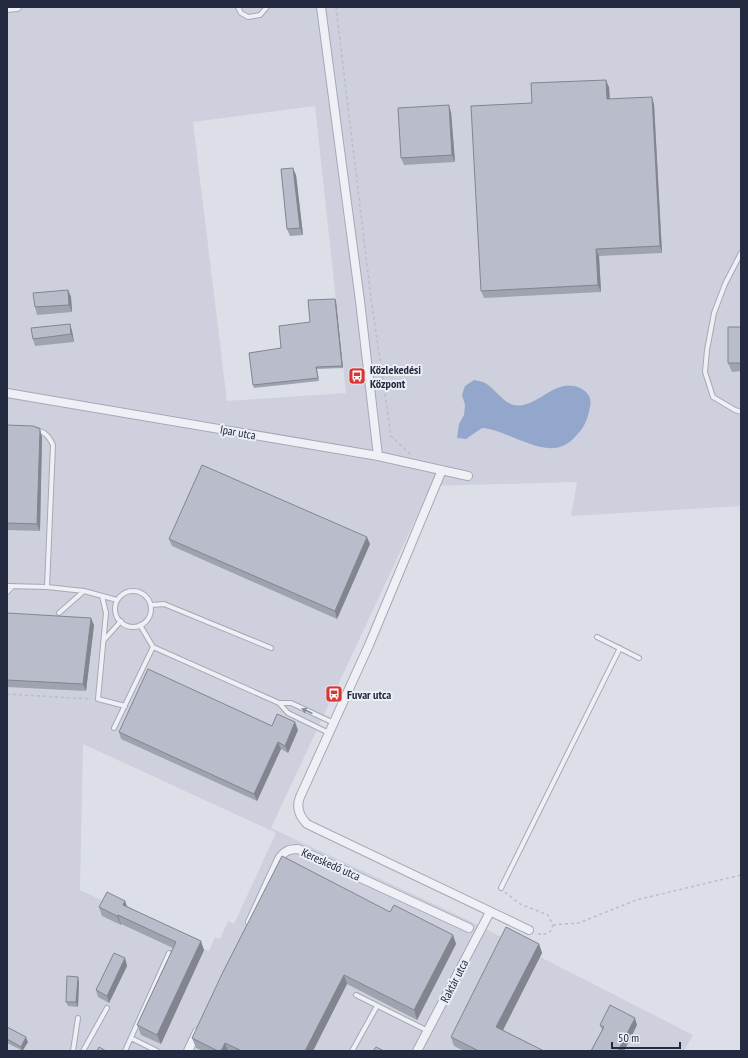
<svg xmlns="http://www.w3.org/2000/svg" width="748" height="1058" viewBox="0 0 748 1058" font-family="'PT Sans Narrow',sans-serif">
  <rect width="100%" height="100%" fill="#dcdfe8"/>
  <path fill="#ced1dd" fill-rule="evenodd" d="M7 7H741V506L571 516 577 482 431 486 271 828 470 921 693 1035 684 1051H7ZM315 106 346 393 227 401 193 122ZM83 744 276 833 234 924 228 921 220 939 215 937 209 951 80 890Z"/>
  <path fill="#93a6cb" d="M474 380C477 381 480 381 483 382 497 388 504 409 523 405 543 401 558 378 580 388 588 392 592 398 590 407 587 422 584 428 573 439 548 464 511 430 482 428L466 439 457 438 459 424 464 415 465 405 462 395 465 386Z"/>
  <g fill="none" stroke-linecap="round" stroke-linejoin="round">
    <g stroke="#a5a9b5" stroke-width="6">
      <path id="service" d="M238 7 241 13 248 17 260 15 267 7
        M741 253 725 284 714 313 707 350 705 372 713 397 735 410 741 412
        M35 429C45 432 49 436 53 445L47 587
        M7 586 47 587 84 591 117 600
        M115 609a18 18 0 1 1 36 0a18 18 0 1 1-36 0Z
        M7 592 13 586
        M102 596 106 613 98 699 125 706
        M151 605 164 604 271 648
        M59 613 84 591
        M140 625 153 647 279 703 288 713 329 733
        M597 637 639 658
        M104 640 121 621
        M279 703H291L334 723
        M114 728 153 647
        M501 888 620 648
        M356 995 428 1031
        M131 1038 157 1051
        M73 1051 78 1018
        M83 1051 107 1008
        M125 1051 169 953
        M352 1051 377 1006"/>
    </g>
    <g stroke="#a5a9b5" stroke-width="10">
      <path id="minor" d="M321 7 360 301 378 456
        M7 8 17 7
        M7 393 378 456 468 476
        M442 470 369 645 300 797C296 807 299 816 307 824L529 930
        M250 922 279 859C284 851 289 849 298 849L469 928
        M188 1051 197 1032
        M417 1051 490 912"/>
    </g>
    <path stroke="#babdc6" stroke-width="1.5" stroke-dasharray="3 3" stroke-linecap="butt" d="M336 7 371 298 391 436 410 454
      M7 694 91 699
      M505 892 520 904 548 915 553 925 550 932 542 935 537 933
      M553 925 579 923 636 900 741 875"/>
    <use href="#service" stroke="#eff0f6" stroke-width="4"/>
    <use href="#minor" stroke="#eff0f6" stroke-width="8"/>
  </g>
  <path fill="#9fa3af" d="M609 87 610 99 654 104 662 253 599 256 601 292 484 298 481 291 532 103Z
    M451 112 455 162 404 165 401 158Z
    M296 175 303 235 290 236 287 229Z
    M68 290 71 297 72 312 37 315 35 307Z
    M335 299 336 301 343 368 317 369 319 381 254 388 253 385 310 322Z
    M70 324 72 331 74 342 35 346 33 339Z
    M741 327V371L732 372 728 363Z
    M7 425 42 437 40 531 7 530Z
    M169 539 370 544 337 619 172 546Z
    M7 613 94 625 86 691 7 687Z
    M272 726 298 730 288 753 281 749 257 801 121 739 119 732Z
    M125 901 127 906 204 950 161 1044 141 1035 137 1025 173 948 121 924V925L102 916 99 907Z
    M390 912 453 935 456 944 417 1020 347 984 313 1051H203L196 1048 192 1038Z
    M539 944 542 953 503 1030 544 1051H464L454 1046 451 1037Z
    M125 958 127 966 109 1003 98 997 96 990Z
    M79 982 78 1007 68 1006 66 1002Z
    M600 1025H637L624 1051H591L602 1030Z
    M7 1027 28 1042 23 1051 7 1043Z"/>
  <path fill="#82848e" d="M606 80 609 87 610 107 607 99Z
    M652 97 654 104 662 253 660 246Z
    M449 105 451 112 455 162 452 155Z
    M293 168 296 175 303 235 300 228Z
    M596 249 599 256 601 292 598 285Z
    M68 290 71 297 72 312 69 305Z
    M335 299 336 301 343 368 342 366Z
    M70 324 72 331 74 342 71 334Z
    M40 429 42 437 40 531 37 524Z
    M367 537 370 544 337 619 335 611Z
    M91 618 94 625 86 691 83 684Z
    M295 722 298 730 288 753 285 746Z
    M278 742 281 749 257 801 254 794Z
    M125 901 128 910 123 905Z
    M118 915 121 924V925L117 916Z
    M453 935 456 944 417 1020 414 1010Z
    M201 941 204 950 161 1044 157 1035Z
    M539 944 542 953 500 1036 496 1027Z
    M125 958 127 966 109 1003 107 996Z
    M344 975 347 984 313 1051H305Z
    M78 977 79 982 78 1007 76 1002Z
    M635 1018 637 1025 624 1051H618Z
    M26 1037 28 1042 22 1051 21 1047Z
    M225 1043 228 1051H221Z"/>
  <path fill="#b9bdcb" stroke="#82848e" d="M606 80 607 99 652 97 660 246 596 249 598 285 481 291 471 106 532 103 531 83Z
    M449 105 452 155 401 158 398 108Z
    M293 168 300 228 287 229 281 169Z
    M68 290 69 305 35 307 33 293Z
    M335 299 342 366 316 367 318 378 253 385 249 353 281 348 279 326 310 322 308 300Z
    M70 324 71 334 33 339 31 328Z
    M728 327H741V363H728Z
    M7 425 33 426 40 429 37 524 7 523Z
    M202 465 367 537 335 611 169 539Z
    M7 613 91 618 83 684 7 680Z
    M148 669 272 726 277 714 295 722 285 746 278 742 254 794 119 732Z
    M282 856 390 912 394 905 453 935 414 1010 344 975 305 1051H242L225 1043 221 1051H218L192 1038 223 972Z
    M107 892 125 901 123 905 201 941 157 1035 137 1025 176 942 118 915 117 916 99 907Z
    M506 927 539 944 496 1027 544 1051H479L451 1037Z
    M114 953 125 958 107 996 96 990Z
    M67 976 78 977 76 1002H66Z
    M610 1005 635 1018 618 1051H591L604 1027 600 1025Z
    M7 1027 26 1037 21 1047 7 1039Z
    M99 1047 106 1051H97Z
    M376 1047 384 1051H373Z"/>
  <defs><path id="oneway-solid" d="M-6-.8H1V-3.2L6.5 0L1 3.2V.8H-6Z"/></defs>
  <use fill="#8a8d9a" href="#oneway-solid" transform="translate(307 711) rotate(-155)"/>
  <defs>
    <g id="bus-square" transform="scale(0.9)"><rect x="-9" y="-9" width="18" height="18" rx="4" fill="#d93534" stroke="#ebeef5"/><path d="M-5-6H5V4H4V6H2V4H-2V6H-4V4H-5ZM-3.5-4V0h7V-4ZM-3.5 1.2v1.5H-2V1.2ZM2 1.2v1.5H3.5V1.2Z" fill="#fff"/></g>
  </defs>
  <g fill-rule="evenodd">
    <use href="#bus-square" x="357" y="376"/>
    <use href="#bus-square" x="334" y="694"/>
  </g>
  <g text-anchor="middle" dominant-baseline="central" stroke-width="4" stroke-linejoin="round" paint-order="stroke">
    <g font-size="12" font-weight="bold" fill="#242a3f" stroke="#ebeef5" text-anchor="start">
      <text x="370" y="369">Közlekedési<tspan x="370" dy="14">Központ</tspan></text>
      <text x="347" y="694">Fuvar utca</text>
    </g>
    <g font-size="12" fill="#242a3f" stroke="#ebeef5">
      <text transform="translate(238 432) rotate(10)">Ipar utca</text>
      <text transform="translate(331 864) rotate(24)">Kereskedő utca</text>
      <text transform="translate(454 981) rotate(-63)">Raktár utca</text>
    </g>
  </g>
  <rect width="748" height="1058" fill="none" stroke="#242a3f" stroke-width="16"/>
  <path d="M612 1042v6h68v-6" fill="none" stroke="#242a3f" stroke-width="2"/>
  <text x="618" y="1042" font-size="12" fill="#242a3f" stroke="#ebeef5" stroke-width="3" paint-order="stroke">50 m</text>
</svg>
